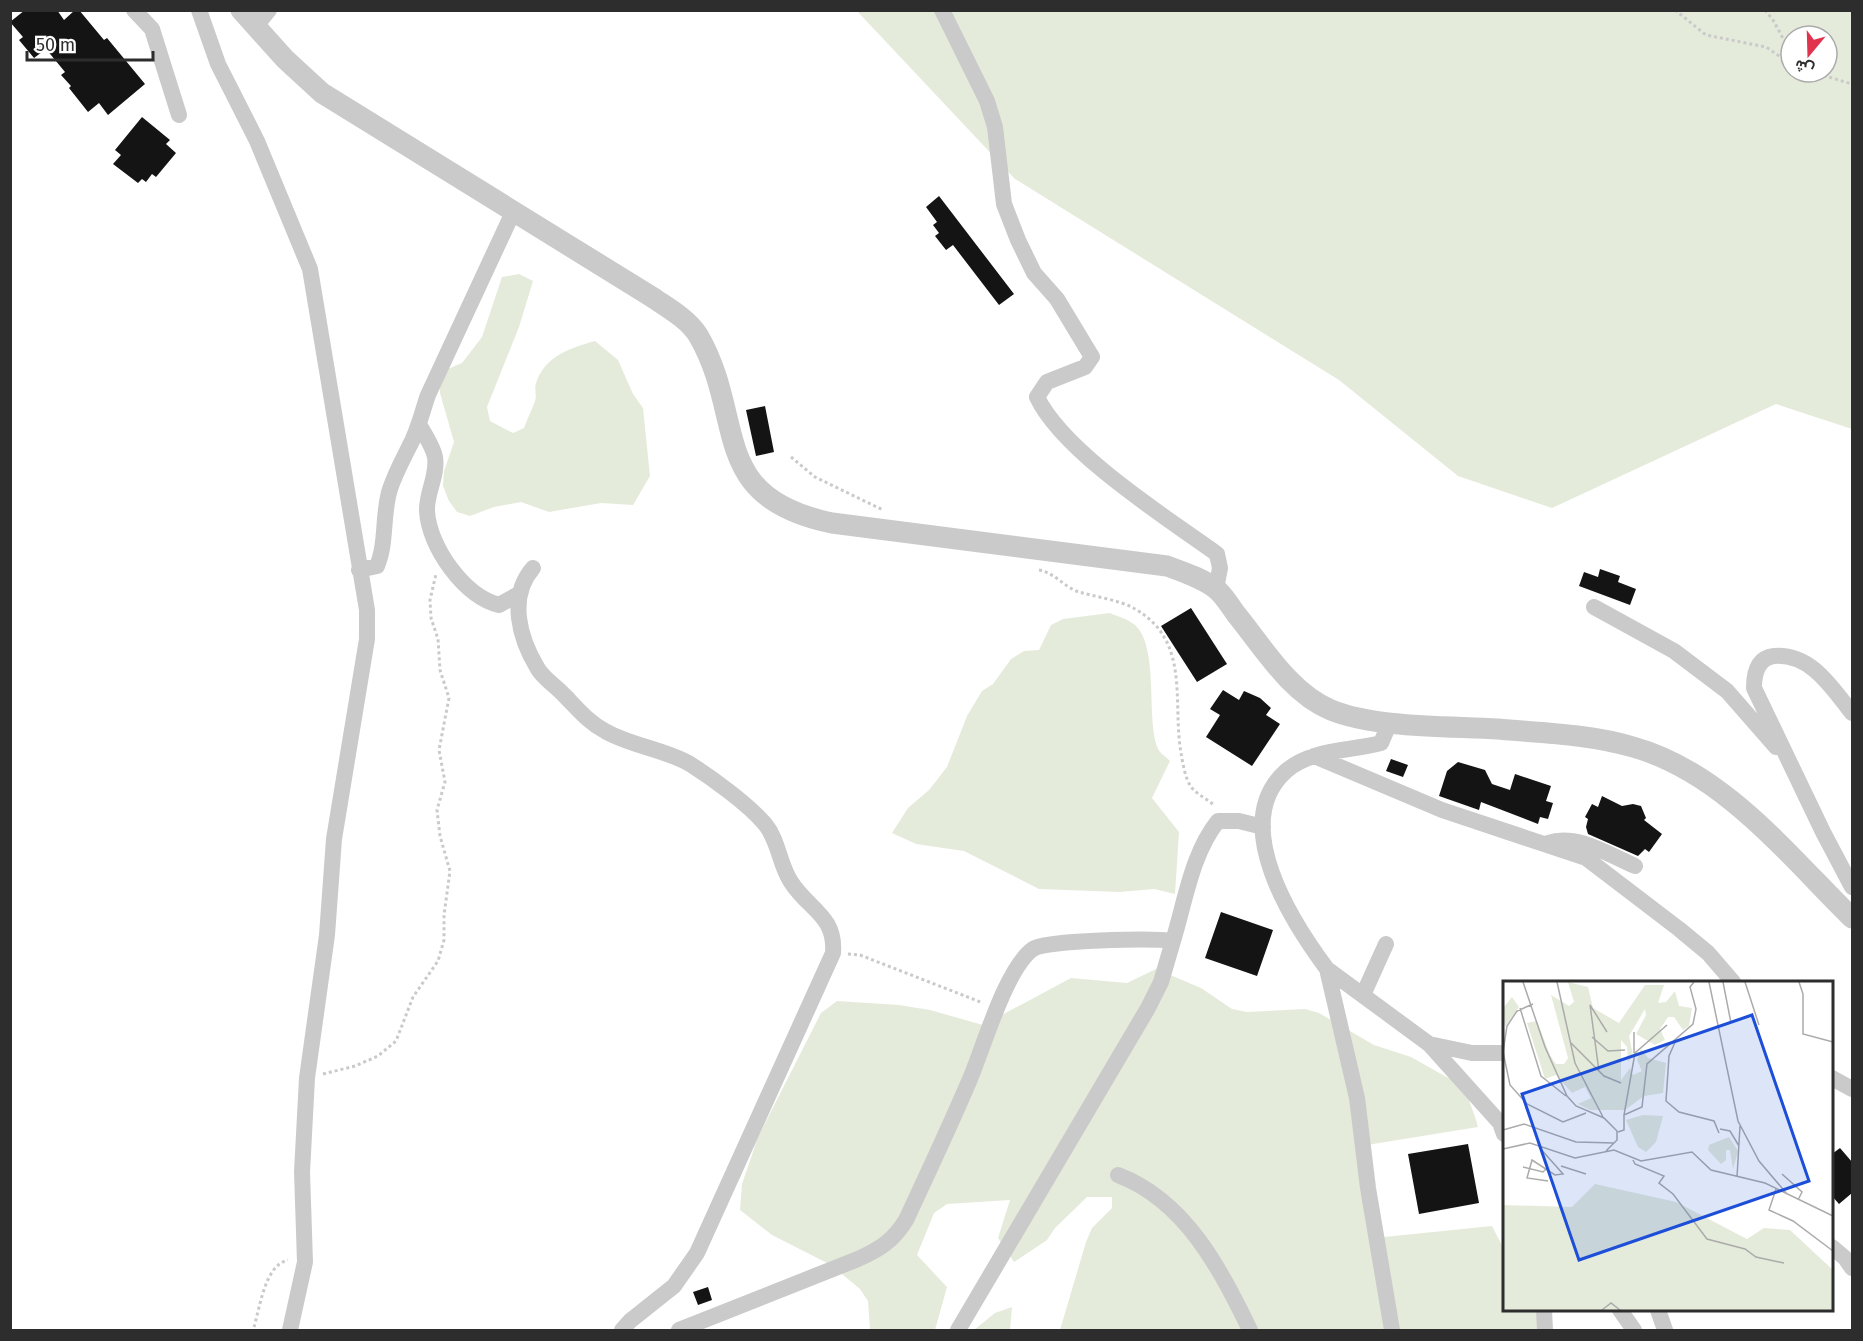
<svg xmlns="http://www.w3.org/2000/svg" width="1863" height="1341" viewBox="0 0 1863 1341" font-family="'Fira Sans',Vazirmatn,sans-serif">
  <rect width="100%" height="100%" fill="#fff"/>
  <path fill="#e5ebdb" fill-rule="evenodd" d="M857 11H1852V429L1776 404 1552 508 1458 476 1339 380 1015 179ZM1791 36H1827V72H1791Z
    M519 274 533 281 519 327 487 407 490 421 513 433 524 428C527 419 532 410 535 401 537 395 534 389 536 383 545 356 570 348 595 341L618 360 633 394 643 408 650 476 633 505 601 503 549 512 521 502 494 507 470 516 457 512 449 501 443 486 444 471 454 442 440 393V380L448 369 462 363 482 337 502 277Z
    M1110 613C1119 617 1128 619 1135 625 1161 649 1144 728 1160 752 1163 755 1167 758 1170 761L1152 798 1179 832 1175 894 1154 889 1120 892 1039 889 964 851 916 844 892 833 908 808 929 790 947 767 967 716 982 691 993 684 1011 659 1024 651 1039 650 1051 625 1063 619Z
    M1156 969 1201 988 1232 1009 1247 1012 1305 1009 1319 1013 1374 1045 1411 1057 1466 1088C1468 1102 1475 1113 1478 1127L1367 1145 1384 1237 1492 1226 1504 1249V1310H1538L1544 1330H1060L1086 1242 1092 1228 1112 1208V1197H1087L1055 1228 1047 1240 1014 1262 998 1238 1010 1200 947 1204 934 1213 917 1255 947 1287 935 1330H870L868 1301 860 1289 831 1265 772 1235 740 1210 742 1184 758 1137 821 1013 837 1001 899 1005 930 1010 983 1025 1071 978 1127 983Z
    M1012 1307 1010 1330H974L995 1313Z"/>
  <path fill="#141414" d="M25 10H57L64 20 75 10H79L104 40 107 38 145 84 108 115 99 103 88 112 69 88 71 86 61 75 65 72 46 49 34 58 19 40 23 37 10 22Z
    M142 117 170 140 166 144 176 153 156 177 152 174 146 182 142 179 138 183 113 164 121 155 115 150Z
    M939 196 1014 294 999 305 953 245 946 250 935 236 939 233 933 225 937 222 926 207Z
    M765 406 774 452 756 456 746 410Z
    M1600 569 1620 576 1618 582 1636 589 1630 605 1579 586 1584 572 1598 577Z
    M1191 608 1227 664 1197 682 1161 626Z
    M1223 690 1239 700 1244 691 1260 698 1271 708 1266 715 1280 724 1252 766 1206 737 1220 715 1210 709Z
    M1391 759 1408 765 1403 777 1386 771Z
    M1458 762 1485 770 1492 784 1510 790 1515 774 1551 786 1546 801 1553 803 1548 819 1540 817 1538 824 1481 802 1479 810 1439 796 1447 771Z
    M1602 796 1622 806 1633 804 1641 806 1646 818 1644 820 1662 834 1649 852 1645 849 1638 856 1588 834 1586 827 1588 819 1585 817 1592 804 1598 807Z
    M1221 912 1273 930 1257 976 1205 958Z
    M1468 1144 1479 1203 1419 1214 1408 1154Z
    M1840 1148 1852 1162V1193L1839 1204 1832 1196V1154Z
    M708 1287 712 1300 698 1305 693 1292Z"/>
  <g fill="none" stroke-linecap="round" stroke-linejoin="round">
    <path stroke="#cacaca" stroke-width="3" stroke-dasharray="3 3" stroke-linecap="butt" d="M1675 10 1706 35 1766 47 1791 64
      M1765 10 1773 20 1791 53
      M1812 72 1852 84
      M791 457 815 477 883 510
      M1039 570C1055 573 1064 587 1079 592 1096 597 1120 600 1135 609 1191 641 1172 701 1181 753 1183 764 1185 779 1192 788 1198 795 1207 799 1214 805
      M848 954 860 955 983 1003
      M323 1074 355 1066 378 1056 396 1041 413 997 438 961 444 940V915L450 871 440 836 437 810 445 782 439 750 449 698 440 670 438 639 431 618 430 600 436 574
      M254 1327C260 1307 265 1265 288 1260"/>
    <path stroke="#cacaca" stroke-width="16" d="M134 10 152 29 179 115
      M199 10 218 64 257 141 310 269 367 610V639L334 839 327 935 307 1078 302 1172 305 1262 290 1330
      M942 10 987 101 995 127 1004 204 1018 240 1034 273 1057 299 1092 357 1085 367 1047 382 1037 397C1063 452 1167 518 1217 554L1220 568 1216 589
      M256 26 269 10
      M419 424C424 434 433 446 435 457 438 476 426 493 427 511 429 547 464 596 499 605L517 595
      M533 568C508 597 519 638 538 669 544 679 556 686 564 695 577 708 588 722 605 731 631 746 664 749 690 764 712 778 748 804 765 824 779 841 779 864 791 882 809 910 836 916 833 953L697 1253 674 1286 630 1321 622 1330
      M359 570 377 566C387 543 382 514 390 489 395 474 402 461 409 447 418 431 422 412 428 395L514 210
      M1594 607 1674 651 1727 691 1776 747
      M1852 713C1832 688 1811 653 1774 656 1757 658 1754 674 1754 688L1823 832 1852 887
      M1390 722 1381 743C1351 751 1311 749 1286 771 1228 823 1292 922 1327 969L1429 1044 1500 1123 1504 1134
      M1314 756 1442 810 1586 858 1679 929 1708 953 1733 982
      M1548 843C1577 833 1609 855 1635 866
      M1327 969 1357 1098 1368 1188 1392 1330
      M1363 995 1386 944
      M1429 1044 1472 1053H1504
      M1832 1078 1852 1089
      M1118 1175C1186 1201 1220 1269 1250 1330
      M1832 1247 1845 1258 1852 1268
      M1544 1310 1545 1330
      M1620 1310 1634 1330
      M1658 1310 1665 1330
      M679 1330 858 1259C880 1249 893 1241 906 1220 928 1173 950 1126 970 1079 984 1046 1006 968 1033 949 1045 940 1154 938 1173 941 1185 902 1192 853 1218 821H1239L1263 827
      M958 1330 1148 1008 1161 982 1173 941"/>
    <path stroke="#cacaca" stroke-width="21" d="M241 10 285 59 322 93 652 297C668 308 688 319 698 335 747 419 706 497 832 523L1167 566C1183 572 1202 578 1216 589 1224 595 1230 606 1236 614 1263 647 1290 693 1331 710 1375 728 1449 726 1498 729 1543 733 1589 734 1633 747 1723 772 1788 855 1852 918"/>
  </g>
  <g transform="translate(1503 981)">
    <rect width="330" height="330" fill="#fff"/>
    <path d="M65 1 85 6 90 27 116 42 142 4H161L155 22 163 21 172 10 176 25 189 27 186 45 180 49 171 36H165L157 48 162 59 152 64 133 53 143 34 142 28 126 55 130 74 125 81 124 66 118 59V99L127 87 130 94 139 90 134 79 138 68 145 77 163 82 160 112 141 115 122 129H87L75 123 88 117 82 106 69 112 53 94 42 98 24 42 34 40 47 74 53 83H61L65 77 48 14 66 25 71 21ZM9 16 16 26 2 46 0 27ZM140 134 160 135 153 161 143 171 135 166 123 139ZM226 156 235 170 230 188 227 169H223V179L218 183 205 169 206 164ZM92 203 173 221 244 258 261 247 287 249 330 289V329H0V224L69 226Z" fill="#e5ebdb"/>
    <path fill="none" stroke="#ababab" stroke-width="1.5" d="M20 1 42 66 64 115 73 125 101 137 114 150V159L103 170M54 1 72 82 100 136M206 1 235 140 256 180 284 213M220 1 228 42M242 1 256 44M296 1 300 13V53L330 61M30 23 14 30 4 45 0 71 7 104 24 123 60 141 83 132M17 27 38 95 63 115M131 51V72M89 56 105 70 122 69M173 59 166 75 163 120 176 131 211 140 216 152M67 61 101 95 118 102M96 90 87 24 104 51M121 134 132 72 164 44M217 148 227 150 236 165M0 149 21 143 73 161 111 162M115 151 121 149V134L139 126 144 83 190 43 193 28 187 6 191 1M36 166 60 193 52 194 29 179 24 197 45 200M0 168 27 162 72 177 111 169 138 180 189 171 208 189 262 202 330 235M130 179 132 183 161 195 156 202 170 213 204 258 242 268 253 276 281 282M58 185 83 193M20 186 40 191 43 188M279 193 299 211 295 219M234 196 237 145M273 208 266 229 290 240 330 270M99 329 108 322 117 329"/>
    <path fill="#1d4ed8" fill-opacity="0.15" stroke="#1d4ed8" stroke-width="3" d="M249 34 306 200 76 279 19 113Z"/>
    <rect width="330" height="330" fill="none" stroke="#2d2d2d" stroke-width="3"/>
  </g>
  <rect width="1863" height="1341" fill="none" stroke="#2d2d2d" stroke-width="24"/>
  <g transform="translate(1809 54) rotate(199)"><circle r="28" fill="#ffffff" stroke="#ababab" stroke-width="1.5"/>
  <path d="M0-4.5L10 22L0 15L-10 22Z" fill="#e1334e"/>
  <text y="-9" font-size="16" font-weight="bold" text-anchor="middle" fill="#2d2d2d">ش</text>
  </g>
  <path d="M27 51v9h126v-9" fill="none" stroke="#2d2d2d" stroke-width="3"/>
  <text x="36" y="51" font-size="18" fill="#2d2d2d" stroke="#ffffff" stroke-width="4.5" paint-order="stroke">50 m</text>
</svg>
